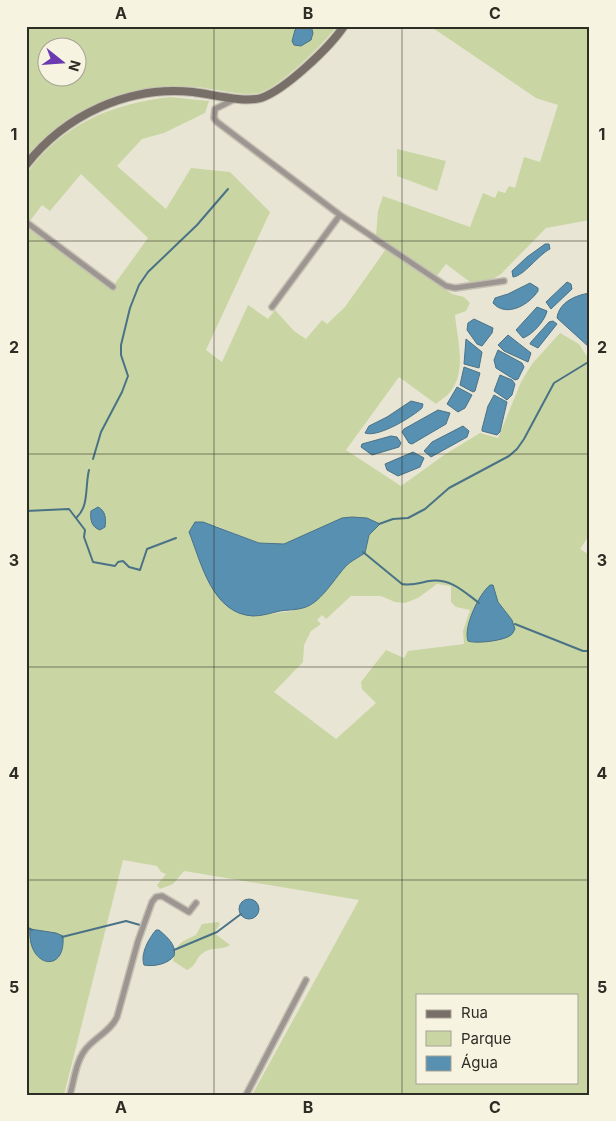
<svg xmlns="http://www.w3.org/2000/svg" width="616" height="1121" viewBox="0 0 616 1121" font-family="Inter,sans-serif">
  <rect width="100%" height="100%" fill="#e9e5d4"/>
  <path fill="#c9d6a3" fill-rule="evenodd" d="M26 26H337C325 43 279 88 259 93 242 97 213 88 195 87 130 81 68 107 26 157ZM48 48H78V78H48Z
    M430 26H590V220L546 228 501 274 493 279 470 282 446 264 436 277 376 236 378 211 383 196 470 227 483 193 495 198 498 191 505 193 509 186 515 188 524 157 540 162 558 105 536 98Z
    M170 97 209 101 205 113 164 133 142 139 117 166 166 209 191 168 230 172 270 212 206 350 222 362 248 305 268 319 275 310 294 331 306 339 322 320 327 324 345 307 386 249 452 294 464 297 470 303 466 311 455 315C457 337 466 367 453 388 450 394 442 399 436 404L399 377 346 450 401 486 444 455 480 433 498 438 521 382 532 364 560 333 579 344 586 355H590V534L580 549 590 555V1095H252L359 900 184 871 173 884 160 889 157 885 166 874 161 872 157 866 123 860 64 1095H26V227L111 289 148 238 81 174 50 211 42 205 30 221 26 218V174C63 124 110 104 170 97ZM352 517 369 535 365 553 346 566 317 600 291 611 255 616 214 525 259 543 284 544 342 518ZM437 584 451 586V602L456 607 470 610 463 631 464 644 408 651 404 658 386 650 361 682 362 689 376 703 336 739 274 692 303 662 304 645 311 631 321 624 317 620 322 615 326 619 351 596H381L395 602 405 603 418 598ZM417 995H577V1082H417Z
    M397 149 446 161 437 191 397 176Z
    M218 922 220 924 214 933 230 945C222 951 211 946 203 953 195 958 198 965 187 970L173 961C176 944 180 942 196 935L202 924Z"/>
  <path fill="#5790b1" stroke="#4a7287" d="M299 26H311L313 33 311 40 301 46 294 45 292 41 295 30Z
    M545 244H549L550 249C538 255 524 276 513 277L512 271 527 257Z
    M567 282 571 284 572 289 551 309 546 302Z
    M530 283 538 288V291C529 305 506 318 493 303L495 298 508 294Z
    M590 293V348L557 318C559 302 576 295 590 293Z
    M537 307 547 311C545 321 532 335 523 338L516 330Z
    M474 319 493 328 492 333 482 346 477 344 467 330 468 323Z
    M553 321 557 324 538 348 530 344 531 342 549 322Z
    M508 335 531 353 528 362 504 351 498 345Z
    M466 339 482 352 479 368 464 364Z
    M498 350 522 363 524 367 518 379 515 380 496 368 494 360Z
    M464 367 480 373 475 391 473 392 460 385Z
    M500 375 512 380 515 384 512 395 507 400 494 391Z
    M457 387 472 395 465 408 458 412 447 404Z
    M494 395 507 402 500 432 497 435 482 431V429L488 406Z
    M411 401 423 404 422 408C412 417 378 438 365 433L369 426 387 417Z
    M438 410 450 413 446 424 412 444 409 443 402 432 404 429Z
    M463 426 469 431 467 437 431 457 424 451 432 442Z
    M391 436 397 437 401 443 399 447 372 455 361 447 362 444Z
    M413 452 424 458 420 467 398 476 387 470 385 464Z
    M98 507C106 511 106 519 105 527L100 530C91 527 90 519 91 511Z
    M352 517 367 518 380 524 369 535 365 553C359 557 351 561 346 566 336 577 327 592 316 601 304 611 293 609 280 611 271 613 262 616 253 616 212 614 201 562 189 532L195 522H203L259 543 284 544 342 518Z
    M490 585H493L498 602 512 620 515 629C515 629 512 635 511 635 504 641 475 644 468 641 463 627 479 594 490 585Z
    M239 909a10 10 0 1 1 20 0a10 10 0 1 1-20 0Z
    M30 929 56 933 63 936C66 975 27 967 30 929Z
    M156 930H159C167 937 177 945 174 956 168 964 154 967 144 965 140 954 149 938 156 930Z"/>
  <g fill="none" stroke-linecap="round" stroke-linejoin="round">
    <path stroke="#4a7287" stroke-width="2" d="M93 459 101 432 122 392 128 376 121 355V345L130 308 139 285 148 272 197 225 228 189
      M26 511 69 509 85 530 84 537 93 562 115 566 118 562 123 561 129 567 140 570 147 549 176 538
      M77 517C89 506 85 486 89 470
      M379 524 393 519 408 518 425 509 449 488 509 456 517 449 524 439 554 383 590 361
      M363 552 402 584C412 586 419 583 429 581 451 578 463 591 479 603
      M515 624 583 651H590
      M26 927 32 930
      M62 937 126 921 140 925
      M174 950 217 932 241 914"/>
    <g stroke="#c3c0b1" stroke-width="8">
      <path id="minor" d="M233 100 215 109 214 118 217 122 340 215 446 286 455 288 504 281
        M26 222 113 287
        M272 307 340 215
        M70 1095C74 1080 76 1062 85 1050 94 1038 111 1031 117 1017L138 941 152 902 156 897 162 896 189 912 196 903
        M246 1095 306 980"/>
    </g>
    <g stroke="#c3c0b1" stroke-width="10">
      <path id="secondary" d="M26 165C65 115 129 85 193 92 211 94 244 103 261 98 285 90 330 47 344 26"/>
    </g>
    <use href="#minor" stroke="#9c9591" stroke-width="5"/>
    <use href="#secondary" stroke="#796f69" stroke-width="8"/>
  </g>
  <path fill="none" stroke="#2d2c25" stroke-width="1" stroke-opacity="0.55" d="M214 26V1095M402 26V1095M26 241H590M26 454H590M26 667H590M26 880H590"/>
  <rect width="616" height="1121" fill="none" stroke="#f7f3e1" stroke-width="55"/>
  <rect x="416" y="994" width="162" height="90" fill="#f7f3e1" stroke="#a6a396"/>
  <rect x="426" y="1010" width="25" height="8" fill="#796f69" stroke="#a6a396"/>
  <text x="461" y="1018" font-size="15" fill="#2d2c25">Rua</text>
  <rect x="426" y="1031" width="25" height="15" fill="#c9d6a3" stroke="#a6a396"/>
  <text x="461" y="1044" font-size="15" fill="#2d2c25">Parque</text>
  <rect x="426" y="1056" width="25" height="15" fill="#5790b1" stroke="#a6a396"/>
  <text x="461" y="1068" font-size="15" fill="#2d2c25">Água</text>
  <g transform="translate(62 62) rotate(107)"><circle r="24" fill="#f7f3e1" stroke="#a6a396"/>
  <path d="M0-4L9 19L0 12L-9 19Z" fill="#6b39b0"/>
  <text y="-8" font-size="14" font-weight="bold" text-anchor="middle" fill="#2d2c25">N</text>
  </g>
  <rect x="28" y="28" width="560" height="1066" fill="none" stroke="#2d2c25" stroke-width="2"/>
  <g font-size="16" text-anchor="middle" font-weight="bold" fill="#2d2c25">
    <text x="121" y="19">A</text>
    <text x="308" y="19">B</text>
    <text x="495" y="19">C</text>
    <text x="14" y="140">1</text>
    <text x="602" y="140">1</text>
    <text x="14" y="353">2</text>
    <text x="602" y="353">2</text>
    <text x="14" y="566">3</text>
    <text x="602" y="566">3</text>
    <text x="14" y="779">4</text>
    <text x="602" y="779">4</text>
    <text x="14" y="993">5</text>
    <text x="602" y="993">5</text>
    <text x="121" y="1113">A</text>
    <text x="308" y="1113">B</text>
    <text x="495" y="1113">C</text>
  </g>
</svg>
